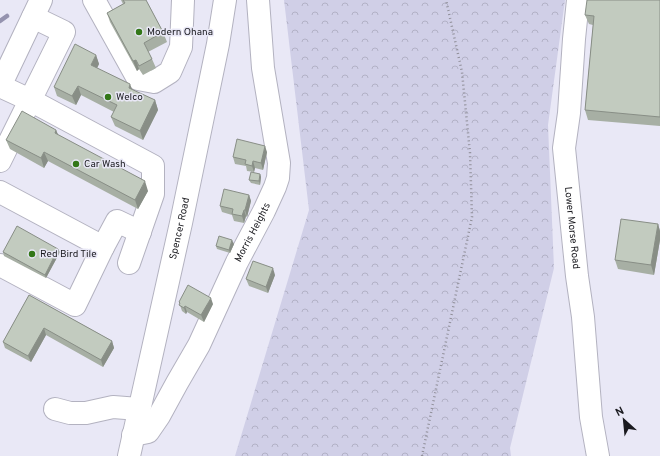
<svg xmlns="http://www.w3.org/2000/svg" width="660" height="456" viewBox="0 0 660 456" font-family="Overpass,sans-serif">
  <defs>
    <pattern id="forest-crowns" width="20" height="18" patternUnits="userSpaceOnUse"><rect width="20" height="18" fill="#d0cfe7"/><path d="M2 6a3 3 0 1 1 6 0M12 15a3 3 0 1 1 6 0" fill="none" stroke="#b2b1c6"/></pattern>
  </defs>
  <rect width="100%" height="100%" fill="#e9e8f6"/>
  <path fill="url(#forest-crowns)" d="M284 0H565L548 125 554 268 510 448 511 456H235L309 210Z"/>
  <g fill="none" stroke-linecap="round" stroke-linejoin="round">
    <path stroke="#9593af" stroke-width="4.5" d="M0 21 7 16"/>
    <g stroke="#b3b2c0" stroke-width="24">
      <g id="minor">
        <path d="M94 0 138 79 154 82 170 72 181 47 183 0"/>
        <path id="s1" d="M578 0 574 39 569 113 564 148 577 276 583 317 591 417 598 456"/>
        <path d="M0 86 30 100 153 166V194L129 263"/>
        <path d="M0 86 41 0"/>
        <path d="M0 161 64 32 33 17"/>
        <path d="M0 192 103 247 75 305 0 265"/>
        <path d="M103 247 117 221 140 232"/>
        <path d="M55 409 70 413H86L113 407 139 409"/>
        <path id="s2" d="M133 435 148 432 159 416 177 383 199 345 237 262 264 211 275 187 278 178 279 163 263 68 258 0"/>
        <path id="s3" d="M129 456 181 223 218 44 225 0"/>
      </g>
    </g>
    <path stroke="#908f99" stroke-width="2.5" stroke-dasharray="1 3" stroke-linecap="butt" d="M422 456 472 217 470 153 462 72 446 0"/>
    <use href="#minor" stroke="#fff" stroke-width="22"/>
  </g>
  <path fill="#a7afa4" d="M121 0H146L163 32 167 42 148 52 152 59 156 68 143 75 139 69 137 71 110 22 107 13 123 4Z
    M660 0V126L588 120 585 110 593 25 589 24 585 15Z
    M96 55 99 64 97 68 132 90 155 100 158 110 143 140 115 126 111 117 114 112 81 95 76 105 57 96 54 87Z
    M56 130 58 135 148 191 138 209 48 161 44 168 10 149 6 140Z
    M267 152 263 170 255 168 254 172 247 171 246 166 235 164 233 157Z
    M260 174 261 177 260 185 251 183 249 180Z
    M249 195 251 201 247 217 246 216 244 223 234 221 232 215 222 212 220 206Z
    M658 224 660 231V240L654 275 618 269 615 260Z
    M234 244 230 253 217 249 216 246Z
    M58 249 60 252 46 278 4 256 3 252Z
    M275 275 268 293 249 286 246 279Z
    M29 295 112 341 114 348 103 367 46 335 31 362 5 348 3 342Z
    M179 302 213 304 204 322 187 312 186 314 182 311Z"/>
  <path fill="#888e86" d="M96 55 99 64 94 74 91 65Z
    M136 60 139 69 137 71 133 61Z
    M130 84 134 94 129 88Z
    M78 86 81 95 76 105 72 96Z
    M155 100 158 110 143 140 140 131Z
    M56 130 60 139 55 133Z
    M265 146 267 152 263 170 261 163Z
    M44 152 48 161 44 168 41 158Z
    M253 161 255 168 254 172 252 166Z
    M260 174 261 177 260 185 259 181Z
    M145 181 148 191 138 209 135 200Z
    M249 195 251 201 247 217 245 210Z
    M244 210 246 216 244 223 242 216Z
    M658 224 660 231V240L654 275 651 265Z
    M232 240 234 244 230 253 229 250Z
    M58 249 60 252 46 278 45 275Z
    M273 268 275 275 268 293 266 287Z
    M211 298 213 304 204 322 201 315Z
    M185 306 187 312 186 314 184 308Z
    M44 328 46 335 31 362 28 356Z
    M112 341 114 348 103 367 101 360Z"/>
  <path fill="#c2cbbf" stroke="#888e86" d="M123 0H146L163 32 144 43 152 59 139 66 136 60 133 61 107 13 125 3Z
    M587 0H660V117L585 110 594 16 585 15Z
    M75 44 96 55 91 65 130 84 129 88 155 100 140 131 111 117 117 105 78 86 72 96 54 87Z
    M22 111 56 130 55 133 145 181 135 200 44 152 41 158 6 140Z
    M237 139 265 146 261 163 253 161 252 166 245 164 246 160 233 157Z
    M251 172 260 174 259 181 249 180Z
    M224 189 249 195 245 210H244L242 216 232 214 233 209 220 206Z
    M621 219 658 224 651 265 615 260Z
    M17 226 58 249 45 275 3 252Z
    M219 236 232 240 229 250 216 246Z
    M253 261 273 268 266 287 246 279Z
    M188 285 211 298 201 315 185 306 184 308 179 305 180 303 179 302Z
    M29 295 112 341 101 360 44 328 28 356 3 342Z"/>
  <g fill="#337718" stroke="#e9e8f6" stroke-width="1.5">
    <circle cx="139" cy="32" r="4"/>
    <circle cx="108" cy="97" r="4"/>
    <circle cx="76" cy="164" r="4"/>
    <circle cx="32" cy="254" r="4"/>
  </g>
  <g text-anchor="middle" dominant-baseline="central" stroke-width="3" stroke-linejoin="round" paint-order="stroke">
    <g font-size="10" fill="#1a1a1f" stroke="#e9e8f6" text-anchor="start">
      <text x="147" y="32">Modern Ohana</text>
      <text x="116" y="97">Welco</text>
      <text x="84" y="164">Car Wash</text>
      <text x="40" y="254">Red Bird Tile</text>
    </g>
    <g font-size="10" fill="#1a1a1f" stroke="#e9e8f6">
      <text stroke="none"><textPath href="#s1" startOffset="229">Lower Morse Road</textPath></text>
      <text stroke="none"><textPath href="#s3" startOffset="233">Spencer Road</textPath></text>
      <text stroke="none"><textPath href="#s2" startOffset="241">Morris Heights</textPath></text>
    </g>
  </g>
  <g transform="translate(624 420) rotate(333)" stroke="#e9e8f6" stroke-width="3" paint-order="stroke">
  <path d="M0-3L7 15L0 10L-7 15Z" fill="#1a1a1f"/>
  <text y="-6" font-size="11" font-weight="bold" text-anchor="middle" fill="#1a1a1f">N</text>
  </g>
</svg>
